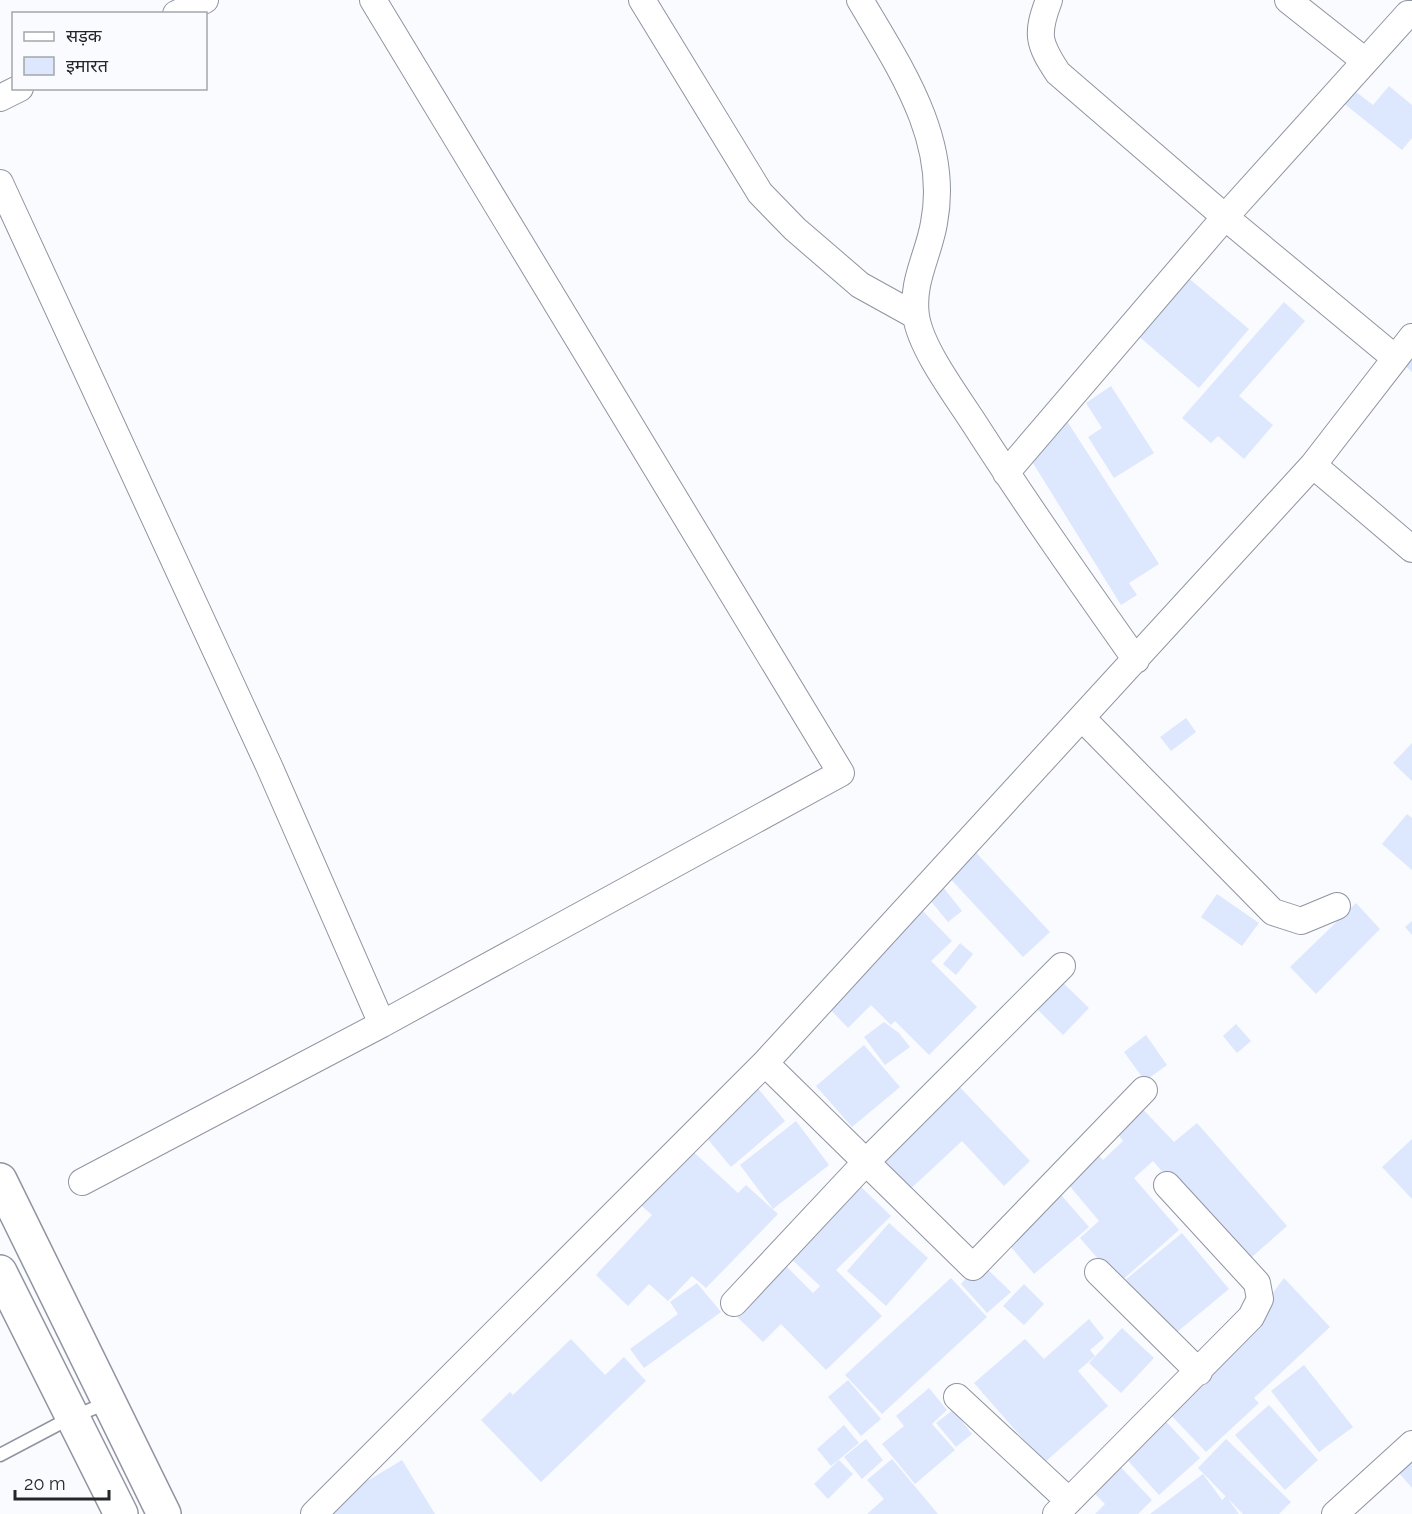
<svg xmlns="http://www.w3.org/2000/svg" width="1412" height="1514" viewBox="0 0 1412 1514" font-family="Raleway,'Noto Sans Devanagari',sans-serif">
  <rect width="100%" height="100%" fill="#fafbfe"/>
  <path fill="#dde7fe" d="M1389 86 1412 105V138L1402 150 1341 101 1351 88 1373 105Z
    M1186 276 1249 329 1199 388 1136 334Z
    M1284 302 1305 321 1239 396 1273 425 1244 459 1218 436 1211 443 1182 418Z
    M1412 341V372L1397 358Z
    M1111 386 1154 453 1114 478 1088 437 1102 428 1086 403Z
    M1065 418 1159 564 1129 583 1137 595 1121 605 1028 455Z
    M1186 718 1196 732 1171 751 1160 737Z
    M1412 743V781L1393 763Z
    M1407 814 1412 818V870L1382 844Z
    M969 845 1050 932 1023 957 945 873Z
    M939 882 962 911 948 922 925 894Z
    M1217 894 1259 923 1242 946 1201 917Z
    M1356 903 1380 929 1316 994 1290 967Z
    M918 906 952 941 931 961 977 1007 929 1055 895 1021 891 1025 871 1005 848 1028 826 1005Z
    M1412 921V935L1405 927Z
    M960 943 973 954 956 975 943 964Z
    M1057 977 1089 1008 1063 1035 1030 1002Z
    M884 1022 899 1033 910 1047 885 1065 864 1037Z
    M1236 1024 1251 1041 1237 1053 1223 1036Z
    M1146 1035 1167 1065 1145 1081 1124 1052Z
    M864 1045 900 1087 852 1127 816 1086Z
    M751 1080 785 1121 731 1167 701 1131Z
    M954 1081 1030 1161 1004 1186 962 1141 904 1195 872 1162Z
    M1135 1101 1174 1142 1197 1123 1287 1226 1244 1264 1153 1161 1134 1178 1179 1230 1119 1283 1080 1238 1099 1221 1063 1178 1107 1132 1114 1141 1098 1155 1103 1160 1123 1141 1113 1127Z
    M796 1121 829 1165 773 1209 740 1165Z
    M1412 1139V1199L1382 1167Z
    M687 1146 738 1193 746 1185 778 1214 706 1288 692 1276 668 1301 649 1284 628 1306 596 1275 652 1215 634 1199Z
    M856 1182 891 1216 836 1270 882 1316 826 1370 781 1324 763 1342 731 1311 780 1260 813 1293 820 1286 786 1254Z
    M1056 1189 1089 1227 1034 1274 1005 1240Z
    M889 1223 928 1258 886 1306 847 1271Z
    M1182 1233 1229 1289 1171 1337 1124 1281Z
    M980 1262 1011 1292 987 1313 961 1284Z
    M951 1278 987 1317 882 1414 845 1375Z
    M1284 1278 1330 1327 1254 1398 1259 1403 1206 1452 1167 1411 1252 1321Z
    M697 1283 721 1312 644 1368 630 1349 678 1314 670 1302Z
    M1024 1284 1044 1304 1024 1325 1003 1306Z
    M1089 1319 1104 1338 1090 1350 1095 1356 1078 1371 1108 1406 1044 1463 974 1383 1025 1339 1044 1359Z
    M1122 1328 1154 1358 1121 1393 1089 1363Z
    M571 1339 605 1375 624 1357 646 1381 541 1482 481 1420 510 1392 513 1395Z
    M1304 1365 1353 1427 1319 1452 1271 1391Z
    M848 1380 881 1419 861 1436 828 1397Z
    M929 1388 947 1410 932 1424 955 1450 915 1484 882 1444 904 1426 896 1416Z
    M1269 1405 1318 1460 1285 1490 1235 1435Z
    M953 1410 972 1434 956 1447 936 1423Z
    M1160 1415 1200 1458 1159 1495 1121 1453Z
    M844 1425 859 1443 831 1466 817 1449Z
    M866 1439 883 1460 862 1479 844 1457Z
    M1226 1439 1291 1502 1279 1514H1243L1198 1468Z
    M1412 1451V1488L1394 1467Z
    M892 1459 938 1514H867L884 1499 867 1480Z
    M402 1460 435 1514H318L316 1512Z
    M839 1460 853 1474 828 1499 814 1484Z
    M1114 1460 1152 1500 1138 1514H1095L1105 1504 1087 1486Z
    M1203 1474 1222 1500 1226 1496 1239 1514H1150Z"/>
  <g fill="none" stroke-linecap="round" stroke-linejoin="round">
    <g stroke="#8f94a0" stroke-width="15">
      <path id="lane" d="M0 1455 72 1417 107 1403"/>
    </g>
    <g stroke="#8f94a0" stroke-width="28">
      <path id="street" d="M373 0 841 773 382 1024
        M642 0 760 193 795 229 860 285 916 316
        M860 0C900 68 950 140 934 223 929 254 911 282 916 316 921 349 956 395 974 423 1026 504 1081 582 1136 660
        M1049 0C1036 34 1038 43 1058 73L1225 217 1395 358
        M1288 0 1365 61
        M176 14 205 0
        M0 98 20 88
        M0 183 269 766 382 1024 82 1182
        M1313 465 1412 337
        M1006 473 1225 217 1408 14H1412
        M1083 719 1273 912 1301 921 1337 906
        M765 1063 973 1267 1144 1090
        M1098 1272 1199 1372
        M734 1303 866 1162 1062 966
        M957 1397 1069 1501
        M314 1514 765 1063 1313 465 1412 549
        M1056 1514 1251 1317 1260 1299 1257 1283 1167 1185
        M1335 1514 1412 1444"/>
    </g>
    <g stroke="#8f94a0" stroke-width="36">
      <path id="secondary" d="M0 1180 164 1514
        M0 1272 121 1514"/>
    </g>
    <use href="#lane" stroke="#fff" stroke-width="12"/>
    <use href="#street" stroke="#fff" stroke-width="26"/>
    <use href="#secondary" stroke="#fff" stroke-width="33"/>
  </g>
  <rect x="12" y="12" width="195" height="78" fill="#fafbfe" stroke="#a4a6a9" stroke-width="1.5"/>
  <rect x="24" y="32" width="30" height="9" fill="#ffffff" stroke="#a4a6a9" stroke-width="1.5"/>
  <text x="66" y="42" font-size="18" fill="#24262a">सड़क</text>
  <rect x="24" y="57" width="30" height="18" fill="#dde7fe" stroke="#a4a6a9" stroke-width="1.5"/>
  <text x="66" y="72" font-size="18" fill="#24262a">इमारत</text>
  <path d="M15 1490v9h94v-9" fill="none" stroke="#24262a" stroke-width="3"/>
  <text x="24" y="1490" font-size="18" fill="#24262a" stroke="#fafbfe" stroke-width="4.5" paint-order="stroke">20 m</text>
</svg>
